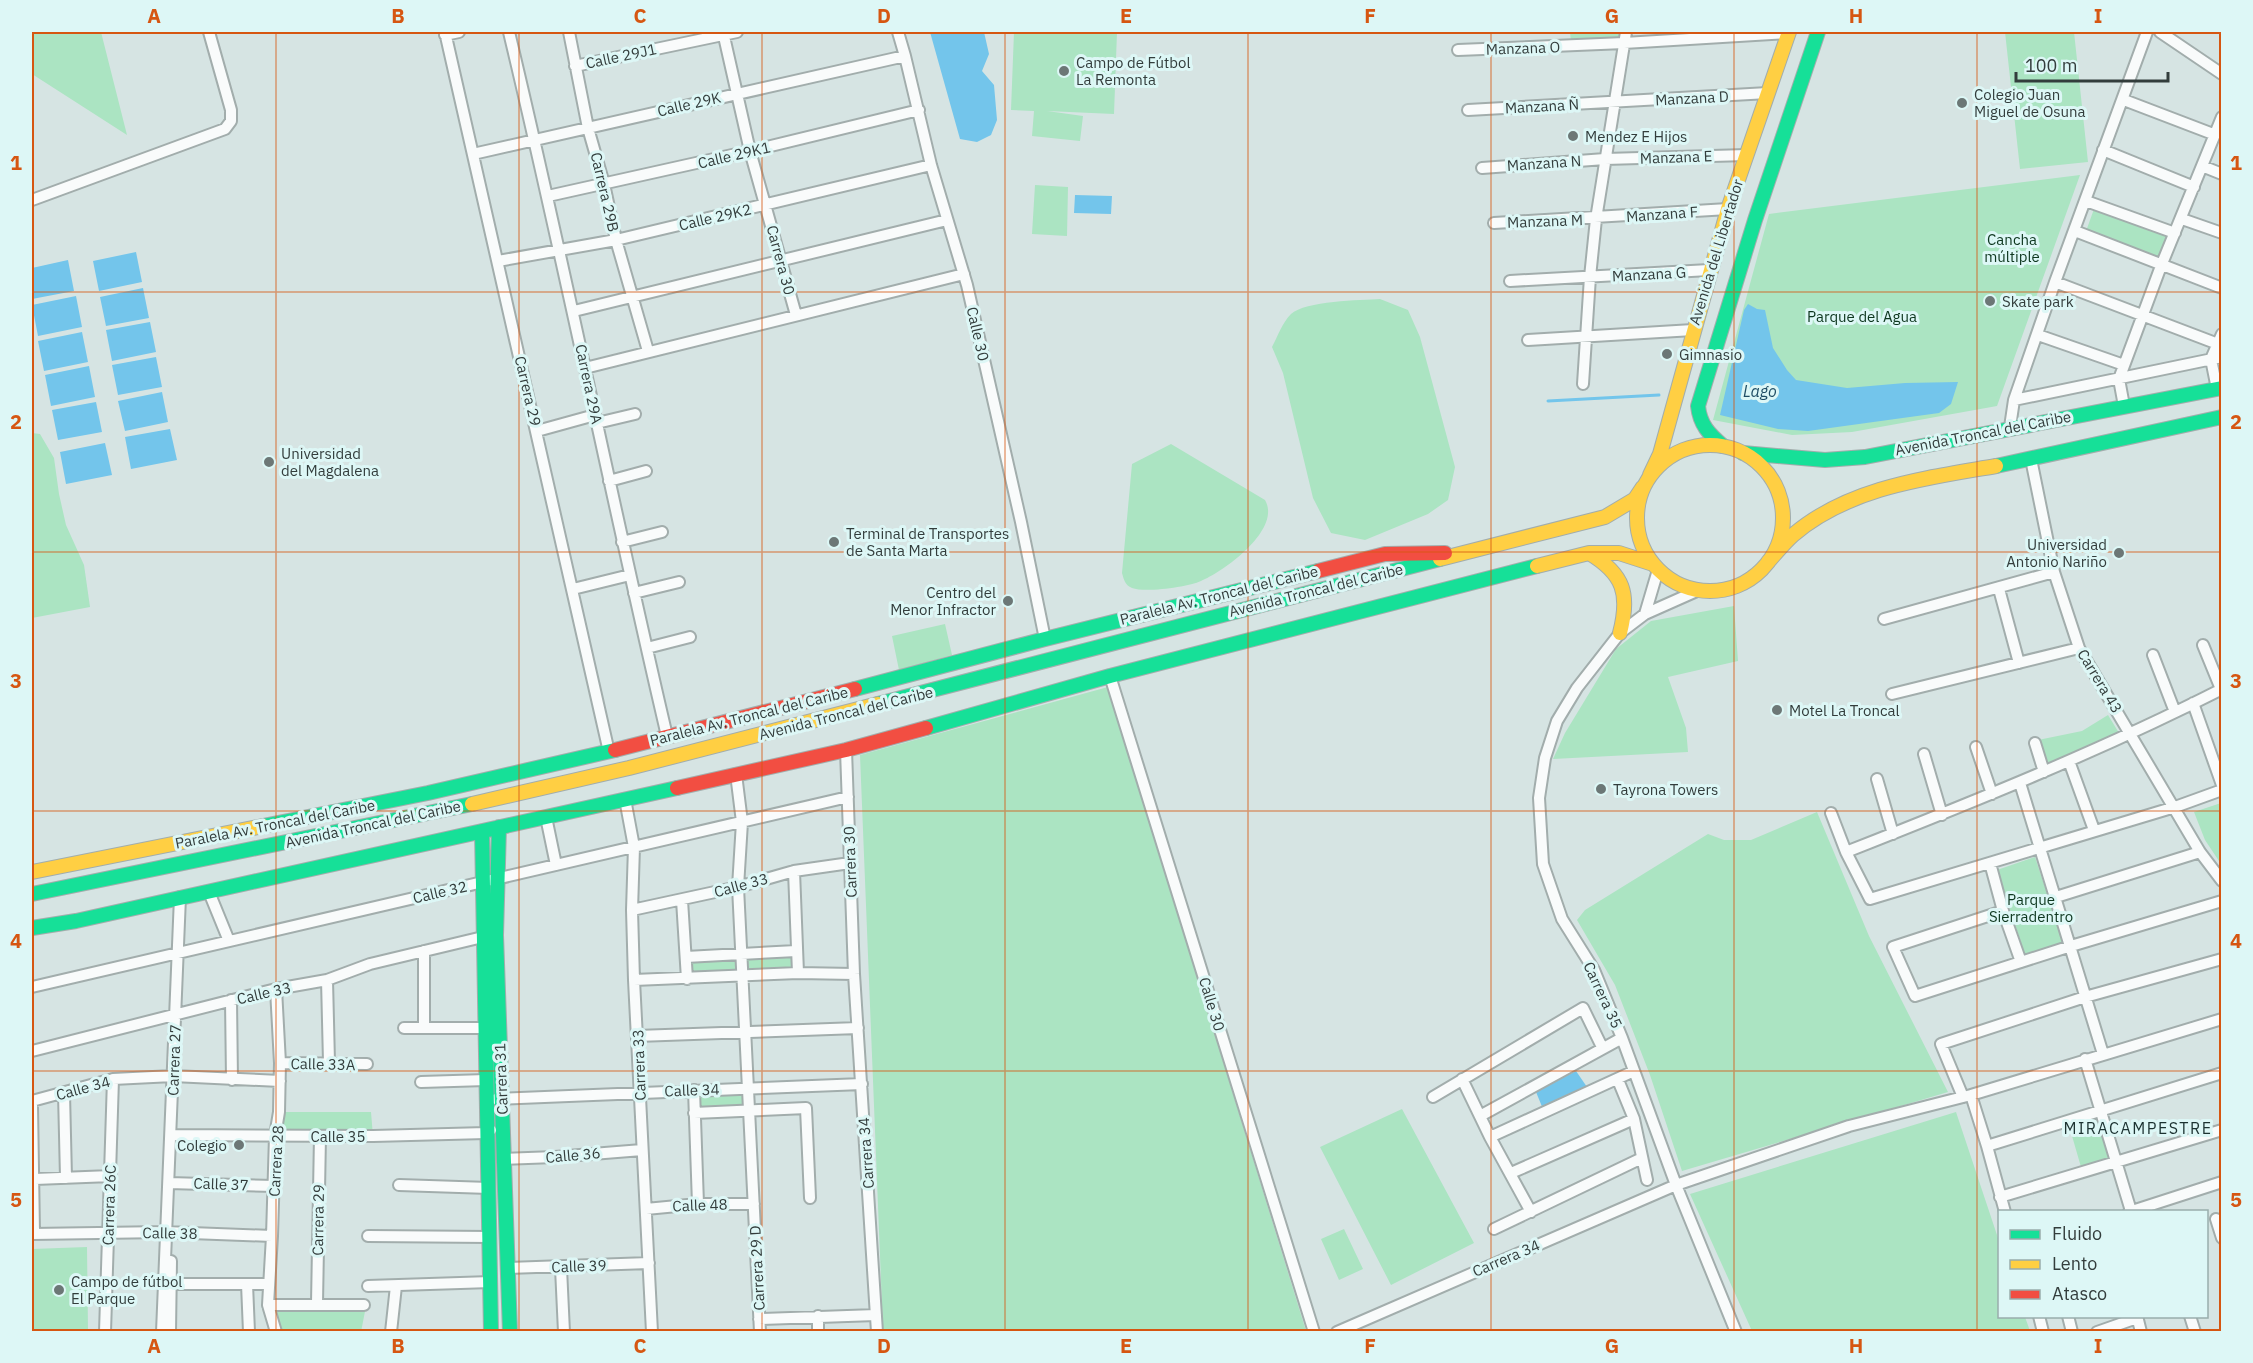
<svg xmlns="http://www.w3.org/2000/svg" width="2253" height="1363" viewBox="0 0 2253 1363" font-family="'IBM Plex Sans',sans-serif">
  <rect width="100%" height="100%" fill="#d6e4e3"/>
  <path fill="#abe4c2" d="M32 32H101L127 135 32 74Z
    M1014 32H1117L1114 114 1047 111 1083 116 1080 141 1032 136 1034 111 1011 110Z
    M1570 32H1621L1619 41 1571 42Z
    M2005 32H2074L2088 162 2020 169Z
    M2080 175 1997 406 1852 432 1792 435 1713 420 1769 214Z
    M1035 185 1068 187 1067 236 1032 234Z
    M2094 209 2168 235 2159 259 2085 234Z
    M1380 299 1408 310 1420 337 1455 467 1448 500 1428 514 1365 540 1331 533 1313 498 1283 373 1272 347C1278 336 1282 323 1291 314 1305 301 1361 300 1380 299Z
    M32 433 40 434 54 458 59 494 66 525 84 565 90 607 32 618Z
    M1171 444 1265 500C1282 529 1225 571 1201 581 1188 587 1145 593 1132 588 1125 585 1124 580 1122 573L1132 464Z
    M1734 606 1738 661 1668 677 1686 728 1688 752 1553 759 1565 733 1616 649 1651 621Z
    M945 624 952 655 899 670 892 636Z
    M1108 687 1306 1331H883L860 755Z
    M2108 715 2119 733 2045 764 2038 740 2082 731Z
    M2221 803H2222L2221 864 2205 840 2194 812Z
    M1817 812 1869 936 1948 1092 1682 1171 1650 1075 1615 985 1577 920 1585 910 1708 834 1724 840H1751Z
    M2035 857 2064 945 2026 958 1997 870Z
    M736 956 738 975 689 976V958Z
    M794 956V972H746L745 958Z
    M743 1093V1109L697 1111V1094Z
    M1402 1109 1474 1243 1391 1285 1320 1147Z
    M279 1112H371L373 1136H275Z
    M1956 1112 1999 1241 2000 1316 2025 1317 2030 1331H1752L1690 1194Z
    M2099 1120 2111 1160 2081 1167 2070 1129Z
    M1344 1229 1363 1269 1339 1280 1321 1239Z
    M87 1247 88 1331H32V1249Z
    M367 1301 361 1332 278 1331 268 1305Z"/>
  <path fill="#73c5eb" d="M930 32H984L989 54 982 71 994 85 997 120 991 135 977 142 960 139Z
    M1075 195 1112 196 1111 214 1074 213Z
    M136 252 142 282 99 291 93 261Z
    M68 260 74 291 32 299V268Z
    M143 288 149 318 106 326 100 297Z
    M76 296 82 327 38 336 32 305Z
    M1748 304 1757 309 1765 310 1773 348 1787 370 1796 380 1847 388 1905 383 1958 382 1951 404 1939 413 1808 431 1778 429 1720 415 1744 310Z
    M150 322 156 352 112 361 106 330Z
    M82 332 88 362 44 371 38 341Z
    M156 357 162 387 118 395 112 365Z
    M89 366 95 397 51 406 45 375Z
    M162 392 168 422 125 431 118 401Z
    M96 402 102 432 58 440 52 410Z
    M170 429 177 460 131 469 125 437Z
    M105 443 112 475 66 484 60 452Z
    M1576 1071 1587 1087 1543 1109 1536 1092Z"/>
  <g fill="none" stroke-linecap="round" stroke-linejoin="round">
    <path stroke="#73c5eb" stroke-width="3" d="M1548 401 1659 395"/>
    <g stroke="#a2adac" stroke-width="14">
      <path id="street" d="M445 32 609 752
        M509 32C565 266 612 502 667 736
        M569 32 588 128 604 184 616 240 648 351
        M723 32 750 151 796 315
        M898 32 905 56 931 165 967 285 1021 522 1045 639
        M2160 32 2222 74
        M445 35 459 32
        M1458 50 1624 43 1789 33
        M575 66 737 32
        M2124 100 2213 134
        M1468 110 1768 93
        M2103 150 2194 187
        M473 154 905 56
        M2202 166 2222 174
        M1482 168 1605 159 1747 155
        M548 196 750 151 919 110
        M32 200 225 129 231 121V110L209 32
        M2086 201 2175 233
        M2182 219 2222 233
        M1494 223 1728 209
        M2075 231 2222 288
        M498 261 616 240 931 165
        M1510 281 1709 270
        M2055 282 2218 344
        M574 311 947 220
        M2038 335 2124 365
        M1528 340 1693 330
        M585 368 964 274
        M1583 384 1590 277 1596 219 1626 32
        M2217 389 2211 359 2222 334
        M2014 400 2222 357
        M2124 406 2119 379 2161 266 2222 117
        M597 423 635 414
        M2010 427 2014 400 2055 282 2147 32
        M537 431 595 415
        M2031 459 2054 572 2079 648 2200 852 2222 881
        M609 481 646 471
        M622 542 662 532
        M573 589 630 575
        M1999 589 2019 663
        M1699 590 1645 614 1620 633 1577 688 1557 721 1545 758 1539 798 1543 864 1562 919 1594 970 1622 1038 1676 1185 1736 1332
        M634 593 679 582
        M1645 614 1658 570
        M1884 619 2054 572
        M2203 645 2221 689
        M647 648 690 637
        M2153 655 2175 712
        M1110 676 1314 1332
        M1892 694 2079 648
        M2193 703 2222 785
        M2035 743 2044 772
        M1976 747 1992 794
        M846 750 854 974 877 1332
        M1924 754 1942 815
        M2069 761 2094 830
        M736 774 742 822 738 887 760 1332
        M1877 779 1893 834
        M2020 783 2103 1054
        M625 799 634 847 632 910 634 980 652 1332
        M1831 813 1846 852 1870 899 2175 807 2222 790
        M546 817 556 865
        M1846 852C1973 802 2100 751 2222 689
        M1990 863 2003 911 2021 962
        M794 871 798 973
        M209 892 229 941
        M2056 897 2200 852
        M682 900 687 979
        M632 910 738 887 794 871 850 863
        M2003 911 1893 947 1915 996 2071 946 2222 901
        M424 951V1028
        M686 957 796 951
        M327 980 329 1062
        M634 980 798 973 854 974
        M32 987 848 797
        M231 1000 232 1080
        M404 1028H484
        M637 1036 858 1028
        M32 1051 276 989 327 980 370 964 487 936
        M2085 1059 2131 1211
        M280 1063 367 1064
        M1462 1079 1490 1137 1531 1212
        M1618 1080 1634 1119 1647 1180
        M421 1082 486 1080
        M694 1090 698 1204
        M64 1093 66 1178
        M1971 1095 1987 1146 2005 1212
        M1433 1097 1583 1008 1602 1047
        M1963 1097 1941 1044 2085 997 2222 959
        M496 1099 862 1084
        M32 1101 113 1079 173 1076 280 1081
        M32 1105 34 1233
        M694 1113 806 1108 810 1198
        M1480 1116 1622 1038
        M171 1135 373 1136 486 1133 491 1130
        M1490 1137 1634 1071
        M1987 1146 2222 1073
        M503 1159 555 1157 642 1150
        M1511 1173 1634 1119
        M35 1179 111 1176
        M169 1183 274 1186
        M399 1185 489 1188
        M2000 1197 2222 1130
        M646 1209 698 1204H754
        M2129 1212 2222 1182
        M2216 1219 2222 1238
        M1494 1229 1642 1158
        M32 1234 165 1232 272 1236
        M368 1236 490 1237
        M508 1268 649 1263
        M561 1268 564 1332
        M170 1284H268
        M247 1284 249 1332
        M368 1286 491 1282
        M317 1303 320 1136
        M268 1305H364
        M818 1316V1332
        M2039 1316 2043 1332
        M2068 1316 2072 1332
        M2137 1316 2141 1332
        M2190 1316 2195 1332
        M759 1319 876 1315
        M105 1332 113 1079
        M162 1332 180 897
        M170 1332 171 1261
        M276 1332 268 1305 272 1236 275 1136 279 1112 280 1063 276 989
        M391 1332 396 1286
        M1337 1332 1676 1185 1849 1126 1971 1095 2222 1019
        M2097 1332 2137 1318"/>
    </g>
    <g stroke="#a2adac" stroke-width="16">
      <path id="fast" d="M1723 446C1709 434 1700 425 1698 406L1755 220 1818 32
        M1743 453 1825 460 1865 457 2222 388
        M1996 466 2222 417
        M855 689 1045 639 1318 571
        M878 704 1440 559
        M926 728 1110 676 1537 566
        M263 826 428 793 615 750
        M499 827 496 935 510 1332
        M482 831 491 1332
        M32 894 472 804
        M32 928 76 921 677 788"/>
    </g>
    <g stroke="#a2adac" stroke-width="16">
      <path id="slow" d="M1637 518a73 73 0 1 1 146 0a73 73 0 1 1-146 0Z
        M1650 475 1660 454 1728 209 1789 32
        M1589 553C1624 574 1630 594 1620 633
        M1440 559 1605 517 1635 499 1643 487
        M1768 562C1776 553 1784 543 1793 535 1849 487 1927 478 1996 466
        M1537 566 1589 553H1619L1653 564
        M472 804 629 768 878 704
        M32 872 263 826"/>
    </g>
    <g stroke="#a2adac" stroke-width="16">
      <path id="jam" d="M1318 571 1385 554 1445 553
        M615 750 855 689
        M677 788 846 750 926 728"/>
    </g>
    <use href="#street" stroke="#f9fbfb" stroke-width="10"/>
    <use href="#fast" stroke="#16e098" stroke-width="14"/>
    <use href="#slow" stroke="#ffcf43" stroke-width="14"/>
    <use href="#jam" stroke="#f24e42" stroke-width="14"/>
  </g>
  <path fill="none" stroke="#d65611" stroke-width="1.5" stroke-opacity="0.55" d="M276 32V1332M519 32V1332M762 32V1332M1005 32V1332M1248 32V1332M1491 32V1332M1734 32V1332M1977 32V1332M32 292H2222M32 552H2222M32 811H2222M32 1071H2222"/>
  <g fill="#6c7776" stroke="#ddf7f6" stroke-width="2">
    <circle cx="1064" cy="71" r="6"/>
    <circle cx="1962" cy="103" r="6"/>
    <circle cx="1573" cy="136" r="6"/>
    <circle cx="1990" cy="301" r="6"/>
    <circle cx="1667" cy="354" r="6"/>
    <circle cx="269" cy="462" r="6"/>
    <circle cx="834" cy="542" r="6"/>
    <circle cx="2119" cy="553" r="6"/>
    <circle cx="1008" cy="601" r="6"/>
    <circle cx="1777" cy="710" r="6"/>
    <circle cx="1601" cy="789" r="6"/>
    <circle cx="239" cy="1145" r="6"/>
    <circle cx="59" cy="1290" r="6"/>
  </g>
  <g text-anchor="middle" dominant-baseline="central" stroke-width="6" stroke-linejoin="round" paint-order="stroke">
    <g font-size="15" fill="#333d3c" stroke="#ddf7f6">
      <text transform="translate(1523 48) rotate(-2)">Manzana O</text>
      <text transform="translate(621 56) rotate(-12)">Calle 29J1</text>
      <text transform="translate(1692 98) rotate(-3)">Manzana D</text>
      <text transform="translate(689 104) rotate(-13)">Calle 29K</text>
      <text transform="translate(1542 106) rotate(-3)">Manzana Ñ</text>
      <text transform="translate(734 155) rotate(-13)">Calle 29K1</text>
      <text transform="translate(1676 157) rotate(-2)">Manzana E</text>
      <text transform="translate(1544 163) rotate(-4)">Manzana N</text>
      <text transform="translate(605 192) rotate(77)">Carrera 29B</text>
      <text transform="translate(1662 214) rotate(-4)">Manzana F</text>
      <text transform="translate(715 217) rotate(-13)">Calle 29K2</text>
      <text transform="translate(1545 221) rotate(-2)">Manzana M</text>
      <text transform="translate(1716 252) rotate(-73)">Avenida del Libertador</text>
      <text transform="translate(781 260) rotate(75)">Carrera 30</text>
      <text transform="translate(1649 274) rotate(-3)">Manzana G</text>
      <text transform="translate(978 334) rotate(77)">Calle 30</text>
      <text transform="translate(589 384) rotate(78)">Carrera 29A</text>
      <text transform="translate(528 391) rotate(77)">Carrera 29</text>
      <text transform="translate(1983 433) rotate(-11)">Avenida Troncal del Caribe</text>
      <text transform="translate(1316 590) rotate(-14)">Avenida Troncal del Caribe</text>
      <text transform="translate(1219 595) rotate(-14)">Paralela Av. Troncal del Caribe</text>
      <text transform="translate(2100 681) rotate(59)">Carrera 43</text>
      <text transform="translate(846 713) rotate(-14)">Avenida Troncal del Caribe</text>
      <text transform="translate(749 716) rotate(-14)">Paralela Av. Troncal del Caribe</text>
      <text transform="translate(275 824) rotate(-11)">Paralela Av. Troncal del Caribe</text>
      <text transform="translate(373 824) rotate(-12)">Avenida Troncal del Caribe</text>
      <text transform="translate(850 862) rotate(-92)">Carrera 30</text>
      <text transform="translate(741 885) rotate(-15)">Calle 33</text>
      <text transform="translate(440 892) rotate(-13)">Calle 32</text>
      <text transform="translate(264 993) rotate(-13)">Calle 33</text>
      <text transform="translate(1603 995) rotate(65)">Carrera 35</text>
      <text transform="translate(1212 1004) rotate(73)">Calle 30</text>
      <text transform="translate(174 1060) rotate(-88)">Carrera 27</text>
      <text transform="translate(323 1064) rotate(1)">Calle 33A</text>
      <text transform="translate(639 1065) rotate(-92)">Carrera 33</text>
      <text transform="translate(501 1079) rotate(-92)">Carrera 31</text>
      <text transform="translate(83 1088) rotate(-15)">Calle 34</text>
      <text transform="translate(692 1090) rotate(-2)">Calle 34</text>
      <text x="338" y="1136">Calle 35</text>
      <text transform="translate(866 1153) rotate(-94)">Carrera 34</text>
      <text transform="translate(573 1155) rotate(-5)">Calle 36</text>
      <text transform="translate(276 1161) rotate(-87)">Carrera 28</text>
      <text transform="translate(221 1184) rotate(2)">Calle 37</text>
      <text transform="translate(109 1205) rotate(-88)">Carrera 26C</text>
      <text transform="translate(700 1205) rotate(-2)">Calle 48</text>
      <text transform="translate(318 1220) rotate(-89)">Carrera 29</text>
      <text transform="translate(170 1233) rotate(1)">Calle 38</text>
      <text transform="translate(1506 1258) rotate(-23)">Carrera 34</text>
      <text transform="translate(579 1266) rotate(-2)">Calle 39</text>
      <text transform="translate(757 1268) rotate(-93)">Carrera 29 D</text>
    </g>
    <g font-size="15" fill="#333d3c" stroke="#ddf7f6" text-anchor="start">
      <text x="1076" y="62">Campo de Fútbol<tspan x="1076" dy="17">La Remonta</tspan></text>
      <text x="1974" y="94">Colegio Juan<tspan x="1974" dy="17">Miguel de Osuna</tspan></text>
      <text x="1585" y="136">Mendez E Hijos</text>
      <text x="2002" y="301">Skate park</text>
      <text x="1679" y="354">Gimnasio</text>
      <text x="281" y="453">Universidad<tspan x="281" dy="17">del Magdalena</tspan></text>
      <text x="846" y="533">Terminal de Transportes<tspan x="846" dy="17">de Santa Marta</tspan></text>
      <text x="2107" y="544" text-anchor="end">Universidad<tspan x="2107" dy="17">Antonio Nariño</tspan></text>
      <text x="996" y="592" text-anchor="end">Centro del<tspan x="996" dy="17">Menor Infractor</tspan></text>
      <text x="1789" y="710">Motel La Troncal</text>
      <text x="1613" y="789">Tayrona Towers</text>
      <text x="227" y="1145" text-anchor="end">Colegio</text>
      <text x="71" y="1281">Campo de fútbol<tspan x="71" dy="17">El Parque</tspan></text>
    </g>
    <g font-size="15" fill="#0e371f" stroke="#ddf7f6">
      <text x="2012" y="239">Cancha<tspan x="2012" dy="17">múltiple</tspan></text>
      <text x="1862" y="316">Parque del Agua</text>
      <text x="2031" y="899">Parque<tspan x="2031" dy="17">Sierradentro</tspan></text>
    </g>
    <g font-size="16" font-style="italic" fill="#1f4d64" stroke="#ddf7f6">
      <text x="1760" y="391">Lago</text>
    </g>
    <g font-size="16" letter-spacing="1.5" fill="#1c3231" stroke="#ddf7f6">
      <text x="2138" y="1128">MIRACAMPESTRE</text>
    </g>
  </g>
  <rect width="2253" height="1363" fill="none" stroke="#ddf7f6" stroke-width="66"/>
  <rect x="1998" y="1210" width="210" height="108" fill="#ddf7f6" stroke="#99adac" stroke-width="1.5"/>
  <rect x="2010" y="1230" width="30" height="9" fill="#16e098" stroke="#99adac" stroke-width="1.5"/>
  <text x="2052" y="1240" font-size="18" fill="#333d3c">Fluido</text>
  <rect x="2010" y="1260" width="30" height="9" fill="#ffcf43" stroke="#99adac" stroke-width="1.5"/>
  <text x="2052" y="1270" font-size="18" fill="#333d3c">Lento</text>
  <rect x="2010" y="1290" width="30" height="9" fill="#f24e42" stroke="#99adac" stroke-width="1.5"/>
  <text x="2052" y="1300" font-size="18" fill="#333d3c">Atasco</text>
  <path d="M2016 72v9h152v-9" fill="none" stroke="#333d3c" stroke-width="3"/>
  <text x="2025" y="72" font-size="18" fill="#333d3c" stroke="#ddf7f6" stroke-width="4.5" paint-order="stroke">100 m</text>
  <rect x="33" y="33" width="2187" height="1297" fill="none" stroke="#d65611" stroke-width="2"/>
  <g font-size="20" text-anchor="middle" font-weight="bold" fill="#d65611">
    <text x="154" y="23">A</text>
    <text x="398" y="23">B</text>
    <text x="640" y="23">C</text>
    <text x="884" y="23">D</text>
    <text x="1126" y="23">E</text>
    <text x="1370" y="23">F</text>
    <text x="1612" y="23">G</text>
    <text x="1856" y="23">H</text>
    <text x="2098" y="23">I</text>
    <text x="16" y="170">1</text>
    <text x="2236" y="170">1</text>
    <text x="16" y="429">2</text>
    <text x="2236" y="429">2</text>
    <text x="16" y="688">3</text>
    <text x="2236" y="688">3</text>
    <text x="16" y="948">4</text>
    <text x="2236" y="948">4</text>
    <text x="16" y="1207">5</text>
    <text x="2236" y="1207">5</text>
    <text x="154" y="1353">A</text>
    <text x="398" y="1353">B</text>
    <text x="640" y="1353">C</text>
    <text x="884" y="1353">D</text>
    <text x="1126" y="1353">E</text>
    <text x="1370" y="1353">F</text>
    <text x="1612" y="1353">G</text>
    <text x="1856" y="1353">H</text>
    <text x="2098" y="1353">I</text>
  </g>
</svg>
